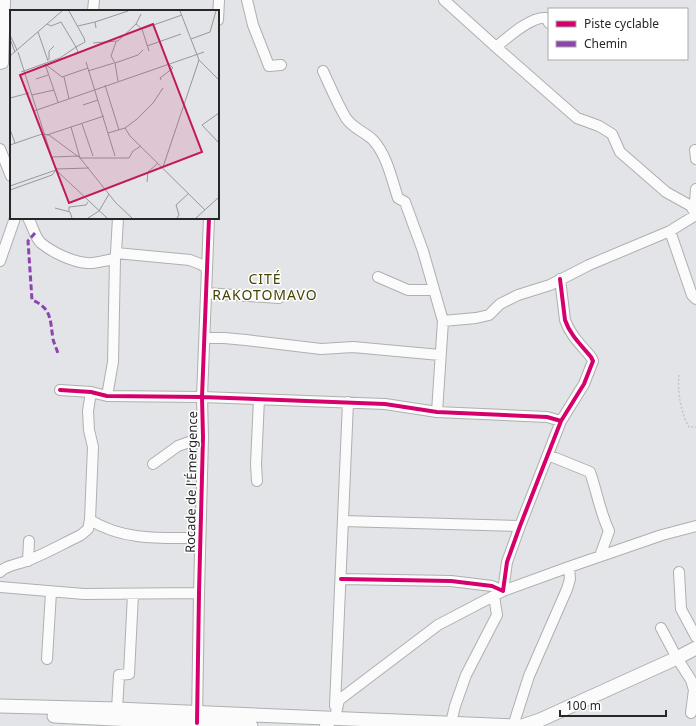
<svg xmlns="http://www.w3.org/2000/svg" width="696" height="726" viewBox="0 0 696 726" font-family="'Noto Sans',sans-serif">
  <rect width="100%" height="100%" fill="#e3e4e7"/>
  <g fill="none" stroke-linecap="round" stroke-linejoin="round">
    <g stroke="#afafb1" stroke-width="12">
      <path id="minor" d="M247 0 253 25 269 66 281 65
        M444 0 496 47 577 118 599 126 612 134 620 152 666 192 691 206 696 215
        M93 11 94 0
        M218 20 219 0
        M496 47C507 38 531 16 546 18L549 23
        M0 64 3 63 5 0
        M323 71C330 86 337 103 346 118 353 129 366 132 374 141 387 156 392 180 398 198L405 202 423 251 443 321 437 412
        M0 149 11 176
        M695 150 696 159
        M691 206 695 202 696 189
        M28 218C33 226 34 236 41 243 52 252 72 262 87 263 95 264 106 260 115 259L116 253 190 260 200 264 207 268
        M670 231 692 295 696 299
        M116 253 118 218
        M0 261 15 218
        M378 277 408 290H434
        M206 293 279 298
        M443 321 476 318 489 315 500 304 518 295 550 285 589 265 670 231 696 215
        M205 338H224L246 340 321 349 353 347 440 355
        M60 390 91 392 107 396 202 397 385 404 437 412 547 417 561 421
        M107 396 113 362 115 259
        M548 455 590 472C597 492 600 512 609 531L600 556
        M153 464 178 446 203 437
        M257 481 256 464 259 399
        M90 520C124 541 162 538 200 538
        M343 521 520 526
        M28 561 29 541
        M0 572C6 565 20 564 29 560 47 553 64 543 81 535L88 529 90 520 93 447 89 430 88 411 91 392
        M679 572 681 609 696 637
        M341 579 451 581 492 586 503 591 507 562 520 526 561 421 584 384 593 361 591 357C582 346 570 335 565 320L560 279
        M0 587 84 594 199 593
        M661 628 677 658 691 680 694 690 691 713
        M47 659 51 592
        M335 706 348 402
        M117 709 119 675 129 674 133 594
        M197 720 199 593 203 437 202 397 209 218
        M451 723 455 706 466 675 497 615 494 596
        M325 726 335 718 339 700 438 625 503 591 569 567 662 535 696 526
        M513 726 529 676 567 589 570 579 569 567"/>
    </g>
    <g stroke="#afafb1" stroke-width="15">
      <path id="major" d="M0 706 117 709 513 726
        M54 716 251 726
        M522 726 540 720 677 658 696 648"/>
    </g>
    <path stroke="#c5c5c5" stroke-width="1.5" stroke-dasharray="2 2" stroke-linecap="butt" d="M679 375C677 390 681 414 689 427H696"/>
    <use href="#minor" stroke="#fbfbfb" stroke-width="10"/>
    <use href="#major" stroke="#fbfbfb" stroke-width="13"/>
    <path stroke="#8e44ad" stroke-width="3" stroke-dasharray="6 3" stroke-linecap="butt" d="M35 233 28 241 32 300C52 308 50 320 53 339 54 344 57 349 58 354"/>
    <g stroke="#fff" stroke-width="6">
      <path id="cycleway" d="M60 390 91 392 107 396 202 397 385 404 437 412 547 417 561 421
        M341 579 451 581 492 586 503 591 507 562 520 526 561 421 584 384 593 361 591 357C582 346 570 335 565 320L560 279
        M197 723 199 593 203 437 202 397 209 218"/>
    </g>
    <use href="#cycleway" stroke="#d6006c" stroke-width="4"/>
  </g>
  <g text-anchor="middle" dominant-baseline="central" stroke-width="3" stroke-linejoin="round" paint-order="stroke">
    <g font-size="13" fill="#272729" stroke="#fff">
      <text transform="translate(191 482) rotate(-89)">Rocade de l'Émergence</text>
    </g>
    <g font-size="14" letter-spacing="1" fill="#464300" stroke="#fff">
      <text x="265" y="278">CITÉ<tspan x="265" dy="16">RAKOTOMAVO</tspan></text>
    </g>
  </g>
  <g transform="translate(10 10)">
    <rect width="209" height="209" fill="#e3e4e7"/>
    <path fill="none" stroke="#98989b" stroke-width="1" d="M59 1 74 28 75 32 66 37M85 12 118 1M37 14 41 16 51 12 66 37 68 42 66 43M126 14 132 19 172 5M68 16 85 12 86 18M132 19 139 41M28 22 38 51M0 25 7 40M0 29 5 42M181 29 200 22 206 1M106 32 101 46 105 53 108 71M83 33 108 31 126 14 131 4M137 36 171 24M8 42 46 160 97 208M0 46 52 1M39 50V41L44 36M189 50 209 70M76 52 105 146M105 53 128 45 133 40M35 54 52 67 78 58M35 54 48 92M78 61 104 53M11 62 50 48 66 37M54 67 59 89M26 69 38 65M151 70 150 68 163 58 159 54M95 75 109 120M22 85 44 80M0 88 19 83M73 95 88 90M24 101 194 42M209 103 192 115 209 133M72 114 83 146M61 117 70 148H119L123 141 131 136M115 118 120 126 195 200M0 119 5 133M98 123 115 118 127 109 143 93 153 78M37 125 94 106M0 135 32 124 39 125 70 148 106 193 122 208M42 147 69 146M153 157 189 50 170 1M46 159 79 158M137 172 138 162 148 153M0 176 46 160M0 180 42 165 46 160M45 198 60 202 62 208M59 201V197L76 195 78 192M78 208 89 201 99 184M167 208 169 205 166 195 178 184M186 208 209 187"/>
    <path fill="#c2185b" fill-opacity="0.15" stroke="#c2185b" stroke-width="2" d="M143 14 192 142 59 193 10 65Z"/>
    <rect width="209" height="209" fill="none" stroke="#272729" stroke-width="2"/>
  </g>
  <rect x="548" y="8" width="140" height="52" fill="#ffffff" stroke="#a9a9a9"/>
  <rect x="556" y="21" width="20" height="6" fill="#d6006c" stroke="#a9a9a9"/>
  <text x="584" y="28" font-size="12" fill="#272729">Piste cyclable</text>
  <rect x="556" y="41" width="20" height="6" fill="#8e44ad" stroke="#a9a9a9"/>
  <text x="584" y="48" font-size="12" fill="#272729">Chemin</text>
  <path d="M560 710v6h106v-6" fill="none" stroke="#272729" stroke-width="2"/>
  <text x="566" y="710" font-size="12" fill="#272729" stroke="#ffffff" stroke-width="3" paint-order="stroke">100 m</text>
</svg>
